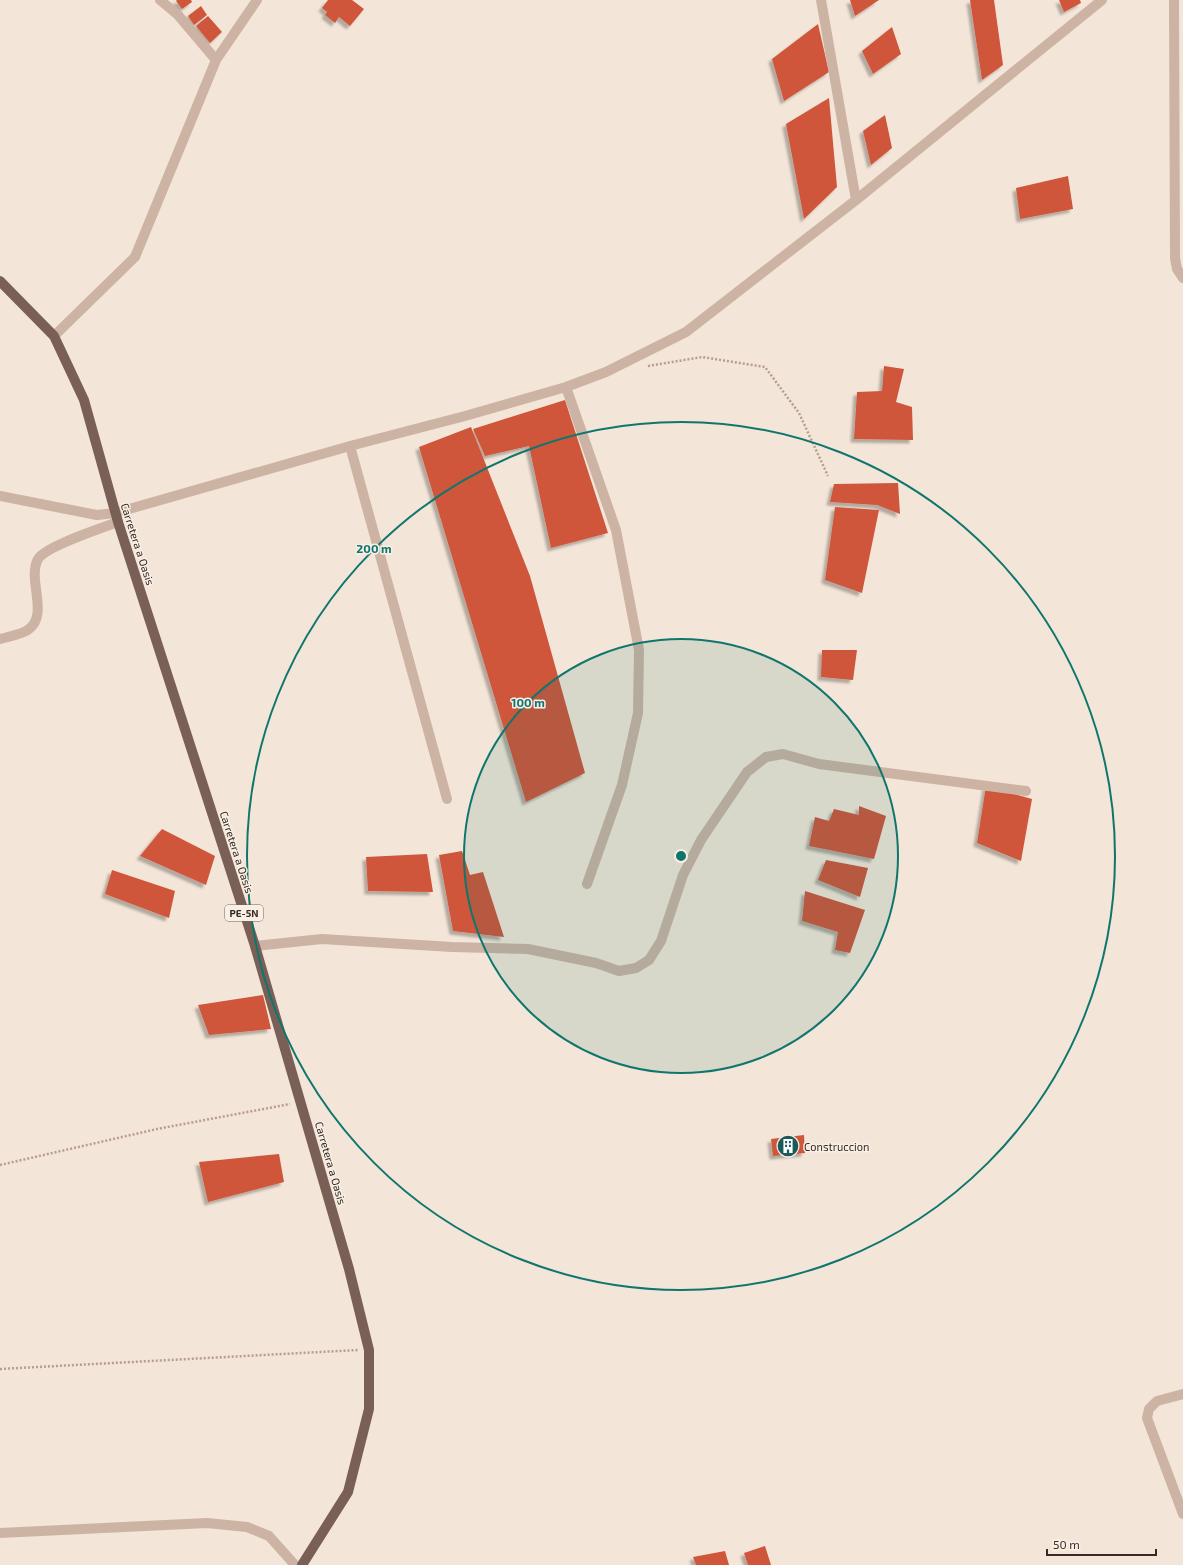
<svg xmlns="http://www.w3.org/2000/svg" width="1183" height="1565" viewBox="0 0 1183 1565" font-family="'Exo 2',sans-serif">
  <defs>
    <filter id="shadow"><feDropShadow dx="-3.5" dy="3.5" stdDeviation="1" flood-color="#0004"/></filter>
  </defs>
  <rect width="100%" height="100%" fill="#f3e5d8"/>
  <path fill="#cf553b" filter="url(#shadow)" d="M177 0H191L192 2 182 9 176 1Z
    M328 0H352L364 9 350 26 339 17 335 23 325 15 327 12 322 8Z
    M850 0H879L855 16Z
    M970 0H994L1003 65 982 80Z
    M1059 0H1080L1081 3 1064 12Z
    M201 6 207 15 194 25 188 16Z
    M208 16 222 32 210 43 196 26Z
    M818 24 829 72 784 101 772 59Z
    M892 27 901 54 873 74 862 51Z
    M829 98 837 187 804 219 786 124Z
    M885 115 892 148 871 165 863 131Z
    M1068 176 1073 209 1020 219 1016 188Z
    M884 366 904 369 896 402 912 407 913 440 854 439 857 392 882 391Z
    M565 400 608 533 551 548 529 446 485 456 473 429Z
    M471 427 530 576 585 773 526 802 419 447Z
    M898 483 900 514 877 505 830 502 834 484Z
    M835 507 879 510 862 593 825 580Z
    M822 650H857L853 680 821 677Z
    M986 786 1032 799 1021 861 977 843Z
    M859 806 886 816 874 859 809 846 815 817 829 821 834 809 859 815Z
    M162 829 215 856 206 885 140 856Z
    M462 851 470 875 483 872 504 937 453 931 439 855Z
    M427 854 433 892 368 891 366 857Z
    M826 860 868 868 860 897 818 880Z
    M112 870 175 891 169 918 105 894Z
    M805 891 865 910 850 953 835 950 838 932 802 921Z
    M263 995 271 1029 209 1035 198 1005Z
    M804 1135 805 1153 773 1156 771 1139Z
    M279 1154 284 1182 208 1202 199 1162Z
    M765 1546 771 1565H748L744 1553Z
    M725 1551 729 1565H696L693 1557Z"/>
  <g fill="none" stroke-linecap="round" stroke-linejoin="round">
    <path stroke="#b89d8e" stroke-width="2.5" stroke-dasharray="2 2" stroke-linecap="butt" d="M648 366 702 357 765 367 799 413 828 476
      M0 1165 157 1129 290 1104
      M0 1369 358 1350"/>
    <path stroke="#ccb3a3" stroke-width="10" d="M160 0 178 15 216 60
      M821 0 856 200
      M1174 0 1175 258 1177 269 1183 278
      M54 336 135 257 216 60 257 0
      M566 387 616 530 639 650 638 713 622 785 587 884
      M350 446 447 799
      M0 496 97 515 115 513 350 446 465 416 566 387 606 372 686 332 856 200 1102 0
      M0 639C7 637 24 634 29 629 49 614 27 579 38 559 46 546 102 528 118 522
      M255 946 322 939 452 947 528 949 596 963 619 971 636 968 649 960 661 941 683 875 701 840 747 772 766 757 783 754 819 764 1026 791
      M1183 1394 1157 1401 1149 1409 1147 1418 1183 1514
      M0 1533 207 1523 247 1527 269 1536 295 1565"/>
    <path stroke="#7a5f56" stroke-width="10" d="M0 281 54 336 84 400 118 522 255 946 349 1269 369 1350V1409L348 1492 302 1565"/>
  </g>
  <circle cx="681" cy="856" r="217" fill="#0f766e" fill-opacity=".12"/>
  <g fill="none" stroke="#0f766e" stroke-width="2">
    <circle cx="681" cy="856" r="217"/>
    <circle cx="681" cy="856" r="434"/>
  </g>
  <defs>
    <g id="building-disc" transform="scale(1.15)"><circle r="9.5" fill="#195b5b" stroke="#faefe5"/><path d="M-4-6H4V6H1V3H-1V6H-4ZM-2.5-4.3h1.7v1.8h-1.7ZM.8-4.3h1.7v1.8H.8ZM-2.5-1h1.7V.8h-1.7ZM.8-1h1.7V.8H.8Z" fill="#fff"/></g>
  </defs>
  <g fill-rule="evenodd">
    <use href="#building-disc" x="788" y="1146"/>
  </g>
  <g text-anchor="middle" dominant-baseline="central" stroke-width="3" stroke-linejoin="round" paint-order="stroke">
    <rect fill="#faefe5" stroke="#71655f" stroke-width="1" x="225" y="905" width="38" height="16" rx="3"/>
    <g font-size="10" font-weight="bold" fill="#362a26">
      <text x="244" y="913">PE-5N</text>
    </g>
    <g font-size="11" fill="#362a26" stroke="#faefe5">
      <text transform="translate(138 544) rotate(72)">Carretera a Oasis</text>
      <text transform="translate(237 852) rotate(72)">Carretera a Oasis</text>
      <text transform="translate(331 1163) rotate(74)">Carretera a Oasis</text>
    </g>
    <g font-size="11" fill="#362a26" stroke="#faefe5" text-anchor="start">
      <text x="804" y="1146">Construccion</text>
    </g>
  </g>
  <circle cx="681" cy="856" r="6" fill="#0f766e" stroke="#faefe5" stroke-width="2"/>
  <g font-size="12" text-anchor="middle" font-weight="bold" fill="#0f766e" stroke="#faefe5" stroke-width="3" stroke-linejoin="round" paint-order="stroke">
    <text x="374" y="553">200 m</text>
    <text x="528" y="707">100 m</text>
  </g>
  <path d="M1047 1549v6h109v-6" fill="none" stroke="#362a26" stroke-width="2"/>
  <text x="1053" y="1549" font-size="12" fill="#362a26" stroke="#faefe5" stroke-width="3" paint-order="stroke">50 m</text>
</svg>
